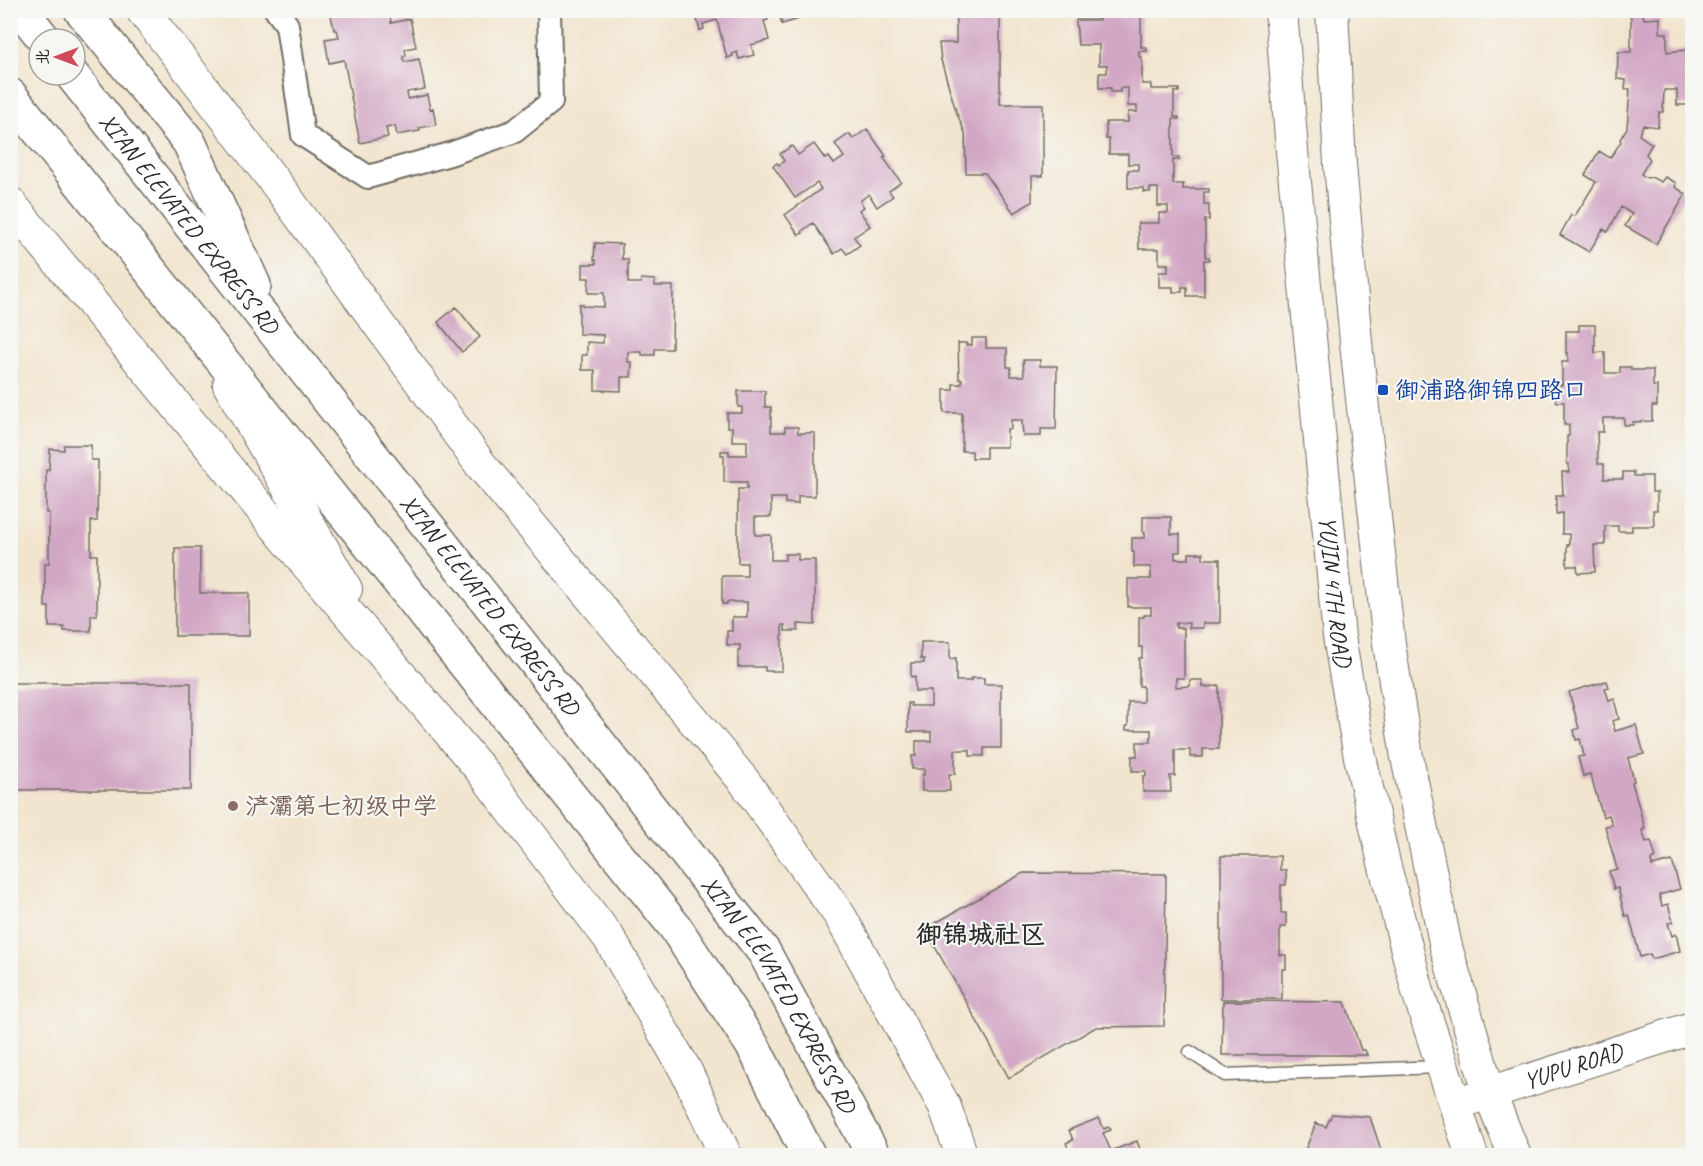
<svg xmlns="http://www.w3.org/2000/svg" width="1703" height="1166" viewBox="0 0 1703 1166" font-family="Caveat,'LXGW WenKai TC',sans-serif">
  <rect width="100%" height="100%" fill="#f6f6f2"/>
  <filter id="ink" filterUnits="userSpaceOnUse"><feTurbulence type="fractalNoise" baseFrequency=".0167" numOctaves="2"/><feDisplacementMap in="SourceGraphic" scale="12" xChannelSelector="R" yChannelSelector="G"/><feConvolveMatrix kernelMatrix="1 2 1 2 8 2 1 2 1" color-interpolation-filters="sRGB"/></filter>
  <filter id="wash" filterUnits="userSpaceOnUse"><feTurbulence type="fractalNoise" baseFrequency=".008" numOctaves="4" result="noise"/><feDisplacementMap in="SourceGraphic" scale="24" xChannelSelector="R" yChannelSelector="G"/><feGaussianBlur stdDeviation="1.35" result="paint"/><feColorMatrix in="noise" values="0 0 0 0 0 0 0 0 0 0 0 0 0 0 0 0 0 1.4 0 .05"/><feComposite in="paint" operator="in"/></filter>
  <g filter="url(#wash)">
    <rect width="100%" height="100%" fill="#f2e5cf"/>
    <g id="blocks">
      <path fill="#d2a7c5" d="M330 10H408L390 15 391 23 410 19 416 47 405 49 406 56H403L404 62 419 59 425 89 407 92 408 99 427 95 430 109 433 108 436 125 419 128 420 131 397 135 395 126 386 128 388 137 360 143 344 60 329 63 325 39 339 37 337 30H334Z
        M694 10H766L768 20 764 21 769 40 751 45 754 55 739 59 737 52 732 54 733 56 727 58 717 20 703 24 704 29 700 30Z
        M778 10H802V11L797 13 799 19 782 24Z
        M956 10 1000 11V104H1043V176H1032V202L1014 213 985 173H966L965 133 956 111 941 60 939 43H956Z
        M1099 10H1147V13H1141V47H1147V51H1139V57H1142V84H1151V89H1179V92H1174V117H1179V119H1173V157H1179V160H1173V184H1183V189H1209V192H1204V204H1209V220H1205V257H1209V260H1204V296H1187V287H1182V292H1173V287H1159V272H1168V264H1159V249H1139L1138 223H1159V213H1168V206H1158V188H1150V192H1143V188H1128V170H1138V164H1128V154H1109V139H1106V122H1128V112H1137V106H1128V88H1120V92H1111V88H1099V73H1107V65H1099V45H1078L1076 20H1099Z
        M1626 10H1642L1644 19 1660 18V33H1667V52L1687 50 1688 42H1692V105H1677V90H1664L1663 112H1659L1658 127 1643 125 1639 135 1652 144 1646 154 1650 159 1641 174 1647 178 1651 177 1661 182 1665 177 1676 183 1675 187 1686 194 1656 244 1625 226 1632 214 1621 207 1608 232 1603 229 1589 252 1560 235 1571 215 1575 216 1596 182 1585 175 1599 151 1610 158 1621 142 1620 139 1627 128 1630 89H1625L1626 80 1617 79 1618 52H1631V17Z
        M867 129 886 156 883 157 901 182 889 191 893 196 877 207 869 194 860 201 864 207 859 210 870 226 854 237 860 245 847 254 842 248 834 254 813 223 802 231 803 233 799 235 785 215 821 189 817 183 795 198 773 166 777 163 779 165 784 161 780 154 792 146 798 155 814 144 825 159 829 157 834 164 844 157 835 144 849 134 853 139Z
        M595 243 622 244V259H628V283H641V279L655 280V286H673L672 349H655V355H642V352H628V362H632L631 377H621V391L595 390V370H582V355H587V342L603 343V335L579 334V304H583V306L604 307V293H588L589 278H583V264H596V260H594Z
        M456 307 480 337 462 352 438 322Z
        M1579 325H1595V353L1605 352V373H1620V367H1631V370H1653V386H1657V406H1652V421L1633 422V425H1624V418H1603V432H1597L1598 464H1604V479H1623V472H1634V476H1652V492H1657V510H1653L1654 526H1632V531H1618V526H1605V545H1594L1595 572 1578 573 1577 566H1567V545H1569V534H1562V513L1556 514V495H1563L1562 472H1569V464H1567V436H1569V425H1564V402H1556V385H1562V362H1568V353H1566V331H1579Z
        M972 338H986V348H1007V367H1011V376H1024L1023 360H1040V366H1057L1056 429H1041V436H1023L1022 420H1011V429H1007V447H986V458H972V451H962V413H944V390H953V384H962V379H959L958 343H966V345H972Z
        M738 391H765V407H771V432H785V427H798V433H815V496H798V504L785 503V498H771V517H755V535H771V560H785V554H798V560H815V625L798 624V631H785V625H782V671H765V667H738V650H740V645H727V631H732V617H747V602H727V604H722V576H747V563H738V489H747V482H724V455H721V451H729V455H747V441H732V427H727V413H742V407H738Z
        M64 445H91V460H98L97 521H91V555H97V615H91V631H64V627H49V607H45V563H49V513H46V470H49L50 449 64 450Z
        M1143 517H1171V534H1180V552H1175V559H1189V553H1203V559H1220V623H1203V628H1189V623H1176V628H1184V678H1176V687L1190 686V680H1203V687L1219 686V749H1203V757H1190V750H1175V776H1170L1171 792H1143V776H1146V771H1132V756H1137V742H1151V730H1126V726H1128V702H1143V686H1139V658H1142V647H1139V617H1144V615H1151V607H1128V579H1151V567H1134V552H1132V538H1145V533H1143Z
        M175 548H200V593H249V636H175Z
        M921 642H950V659L956 658V681H971V678H984V684H1001V748H984V756H970V750H955V774H949L950 791H922V775H924V769H912V756H916V741H931V732H908V703H911V706H931V691H915V676L911 677V663H924V659H921Z
        M1607 681 1609 687 1605 688 1609 701 1614 699 1619 719 1612 721 1615 731 1636 725 1644 754 1628 758 1634 781 1632 782 1645 829 1642 830 1646 842 1651 841 1656 858 1651 860 1652 866 1672 861 1680 889 1659 895 1662 906 1668 904 1673 922 1668 923 1672 936 1676 934 1680 951 1652 959 1650 954 1640 957 1629 915 1625 916 1618 888 1614 889 1609 871 1617 869 1605 826 1612 825 1609 815 1603 817 1590 774 1583 776 1578 757 1584 756 1580 739 1576 740 1574 730 1579 728 1569 692Z
        M10 683H191V790H10Z
        M1221 856H1280V870H1286V885H1281V913H1286V927H1280V955H1286V969H1282V999H1221Z
        M1023 873 1166 874 1164 1026 1096 1027 1009 1078 925 929Z
        M1223 1001 1345 1002 1361 1050H1365L1367 1055H1222Z
        M1332 1114 1370 1117 1383 1156H1303L1316 1123 1326 1127Z
        M1099 1118 1104 1129 1109 1127 1111 1130 1103 1133 1111 1151 1137 1141 1141 1152 1147 1150 1148 1153 1140 1156H1063L1070 1153 1066 1143 1073 1140 1069 1130Z"/>
    </g>
  </g>
  <g filter="url(#ink)">
    <use href="#blocks" fill-opacity="0" stroke="#716c64" stroke-width="1.5"/>
    <g fill="none" stroke-linecap="round" stroke-linejoin="round">
      <g stroke="#716c64" stroke-width="15">
        <path id="lane" d="M1190 1052 1225 1075 1441 1067"/>
      </g>
      <g stroke="#716c64" stroke-width="26">
        <path id="street" d="M276 10 287 25 303 135 368 177 450 154 515 131 551 102 549 10"/>
      </g>
      <g stroke="#716c64" stroke-width="34">
        <g id="secondary">
          <path d="M142 10 193 75 284 194 481 465 744 781 840 916 945 1107 962 1156"/>
          <path id="s1" d="M1281 10 1292 151 1339 637 1360 757 1384 863 1419 995 1472 1156"/>
          <path d="M1332 10 1340 165 1357 353 1389 644 1407 757 1446 947 1489 1092 1515 1156"/>
          <path d="M10 203 309 567 481 770 609 938 686 1071 726 1156"/>
          <path d="M229 385 346 589"/>
          <path id="s2" d="M1470 1099 1692 1028"/>
        </g>
      </g>
      <g stroke="#716c64" stroke-width="36">
        <g id="highway">
          <path d="M21 10 44 39"/>
          <path d="M81 10 189 142 254 285"/>
          <path id="s3" d="M72 75 764 952 874 1156"/>
          <path d="M10 95 675 927 754 1048 809 1156"/>
        </g>
      </g>
      <use href="#lane" stroke="#fff" stroke-width="12"/>
      <use href="#street" stroke="#fff" stroke-width="22"/>
      <use href="#secondary" stroke="#fff" stroke-width="32"/>
      <use href="#highway" stroke="#fff" stroke-width="33"/>
    </g>
  </g>
  <rect fill="#1a4fb4" stroke="#f6f6f2" stroke-width="2" x="1377" y="384" width="12" height="12" rx="3"/>
  <circle fill="#8d6e63" stroke="#f6f6f2" stroke-width="2" cx="233" cy="806" r="6"/>
  <g text-anchor="middle" dominant-baseline="central" stroke-width="4.5" stroke-linejoin="round" paint-order="stroke">
    <g font-size="24" fill="#2b2b2b" stroke="#f6f6f2">
      <text stroke="none"><textPath href="#s3" startOffset="189">XI'AN ELEVATED EXPRESS RD</textPath></text>
      <text stroke="none"><textPath href="#s1" startOffset="584">YUJIN 4TH ROAD</textPath></text>
      <text stroke="none"><textPath href="#s3" startOffset="675">XI'AN ELEVATED EXPRESS RD</textPath></text>
      <text stroke="none"><textPath href="#s3" startOffset="1161">XI'AN ELEVATED EXPRESS RD</textPath></text>
      <text stroke="none"><textPath href="#s2" startOffset="108">YUPU ROAD</textPath></text>
    </g>
    <g font-size="24" fill="#164399" stroke="#f6f6f2" text-anchor="start">
      <text x="1395" y="390">御浦路御锦四路口</text>
    </g>
    <g font-size="24" fill="#785e54" stroke="#f6f6f2" text-anchor="start">
      <text x="245" y="806">浐灞第七初级中学</text>
    </g>
    <g font-size="26" font-weight="bold" fill="#2b2b2b" stroke="#f6f6f2">
      <text x="981" y="934">御锦城社区</text>
    </g>
  </g>
  <rect width="1703" height="1166" fill="none" stroke="#f6f6f2" stroke-width="36"/>
  <g transform="translate(57 57) rotate(270)"><circle r="28" fill="#f6f6f2" stroke="#a5a5a2" stroke-width="1.5"/>
  <path d="M0-4.5L10 22L0 15L-10 22Z" fill="#d1495b"/>
  <text y="-9" font-size="16" font-weight="bold" text-anchor="middle" fill="#2b2b2b">北</text>
  </g>
</svg>
